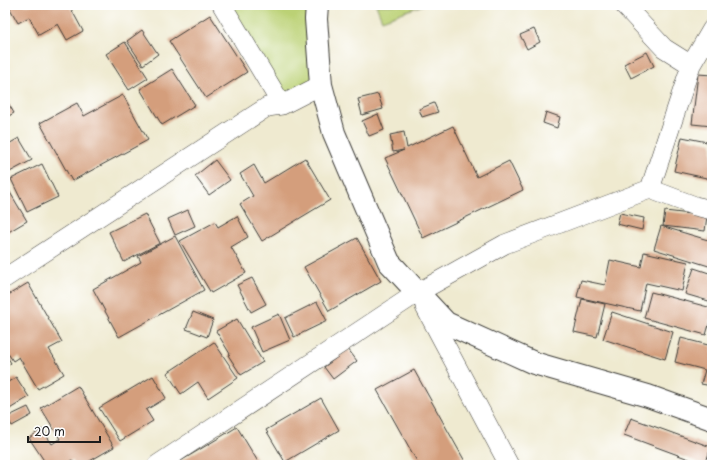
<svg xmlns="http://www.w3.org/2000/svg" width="717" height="470" viewBox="0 0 717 470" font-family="'Playpen Sans',sans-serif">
  <rect width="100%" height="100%" fill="#fff"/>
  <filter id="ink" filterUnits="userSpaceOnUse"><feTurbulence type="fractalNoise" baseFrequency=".025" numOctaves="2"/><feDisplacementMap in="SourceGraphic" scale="8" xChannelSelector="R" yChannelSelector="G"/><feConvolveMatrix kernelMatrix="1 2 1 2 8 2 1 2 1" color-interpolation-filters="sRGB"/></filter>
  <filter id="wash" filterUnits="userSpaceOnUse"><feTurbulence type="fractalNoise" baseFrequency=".012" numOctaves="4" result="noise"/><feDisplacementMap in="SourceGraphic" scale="16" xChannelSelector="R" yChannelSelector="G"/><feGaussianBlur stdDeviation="0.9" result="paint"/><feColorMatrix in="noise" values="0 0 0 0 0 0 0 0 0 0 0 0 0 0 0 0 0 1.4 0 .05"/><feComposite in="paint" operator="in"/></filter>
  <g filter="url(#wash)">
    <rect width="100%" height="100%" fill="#efead0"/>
    <path fill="#bbd175" stroke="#6c7648" d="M227 5H317L321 85 282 105Z
      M376 5H423L382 20Z"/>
    <g id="blocks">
      <path fill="#d49e7c" d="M8 5H69L83 31 67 40 58 24 39 35 29 17 18 23Z
        M210 15 247 72 206 98 169 41Z
        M534 29 540 42 527 49 520 35Z
        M142 30 158 54 143 65 127 41Z
        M125 42 148 78 129 90 106 54Z
        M647 52 654 66 631 78 624 64Z
        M172 69 195 105 162 125 140 89Z
        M698 74 712 75V126L692 124Z
        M378 94 383 109 362 115 358 99Z
        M123 95 148 140 72 181 40 123 77 103 84 116Z
        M5 98 14 113 5 118Z
        M434 103 438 112 422 117 419 109Z
        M546 112 560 117 557 128 543 123Z
        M378 114 384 130 369 136 362 121Z
        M453 126 477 177 509 161 523 190 423 238 385 158 404 150 393 152 390 135 404 132 407 148Z
        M682 137 712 143 711 179 674 171Z
        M19 138 32 160 6 174 5 172V146Z
        M305 158 330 200 262 241 240 204 253 196 240 174 254 165 264 183Z
        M215 160 230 180 209 195 195 176Z
        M42 164 58 197 27 212 11 179Z
        M5 184 27 221 5 234Z
        M188 210 195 226 175 235 168 219Z
        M665 211 707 216 705 231 663 226Z
        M620 213 644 218 642 230 617 224Z
        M145 214 160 243 124 262 109 232Z
        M237 216 248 237 231 247 246 273 211 293 180 241 215 222 218 227Z
        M661 226 708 240 712 228V267L654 249Z
        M175 236 204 290 119 337 93 289 141 262 138 256Z
        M357 238 381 281 329 311 304 267Z
        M644 252 688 262 682 291 646 283 640 311 577 297 581 280 605 285 610 260 641 267Z
        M694 268 712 274V302L685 294Z
        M252 278 266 304 251 312 237 285Z
        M28 283 62 342 49 349 64 374 38 389 19 357 13 361 5 349V297Z
        M651 292 712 308V314L706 335 644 318Z
        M582 299 605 304 597 337 574 332Z
        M317 302 327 321 294 337 285 318Z
        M193 312 213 320 207 337 186 329Z
        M612 312 673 332 665 359 603 339Z
        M279 314 290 340 262 352 251 327Z
        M237 319 263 362 241 375 228 355 230 354 216 331Z
        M681 338 712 346V386L701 384 705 370 675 362Z
        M214 342 238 378 208 398 198 382 181 394 167 373Z
        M348 349 357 361 333 379 324 367Z
        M6 355 11 363 5 368V356Z
        M414 370 467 465H419L377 390Z
        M153 376 166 398 146 410 153 421 120 441 99 408Z
        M16 377 29 397 8 410V409L5 411V384Z
        M78 386 114 447 83 465H75L72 460 63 465H47L29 438 42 429 52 444 60 439 41 408Z
        M321 398 339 430 285 462 266 430Z
        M28 407 32 415 12 426 7 417Z
        M631 418 711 447 705 465 624 435Z
        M237 427 260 465H174Z"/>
    </g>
  </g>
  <g filter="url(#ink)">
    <use href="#blocks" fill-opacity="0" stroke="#3c3b37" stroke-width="1"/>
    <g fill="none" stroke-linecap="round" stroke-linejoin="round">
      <g stroke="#3c3b37" stroke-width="20">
        <path id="street" d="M222 5 282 105
          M624 5 664 48 691 65
          M650 189 695 206 712 210
          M5 278 267 107 282 105 321 85
          M425 307 509 465
          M157 465 417 293 505 244 650 189 691 65 712 29"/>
      </g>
      <g stroke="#3c3b37" stroke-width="24">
        <path id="primary" d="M317 5 316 19 321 85 334 133 389 262 446 323 534 363 648 396 712 419"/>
      </g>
      <use href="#street" stroke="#fff" stroke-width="19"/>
      <use href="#primary" stroke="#fff" stroke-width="22"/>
    </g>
  </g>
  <rect width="717" height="470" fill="none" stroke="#fff" stroke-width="20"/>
  <path d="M28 436v6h72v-6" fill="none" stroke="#1c1c1c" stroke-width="2"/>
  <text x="34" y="436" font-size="12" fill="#1c1c1c" stroke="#ffffff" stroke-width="3" paint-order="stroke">20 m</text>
</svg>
